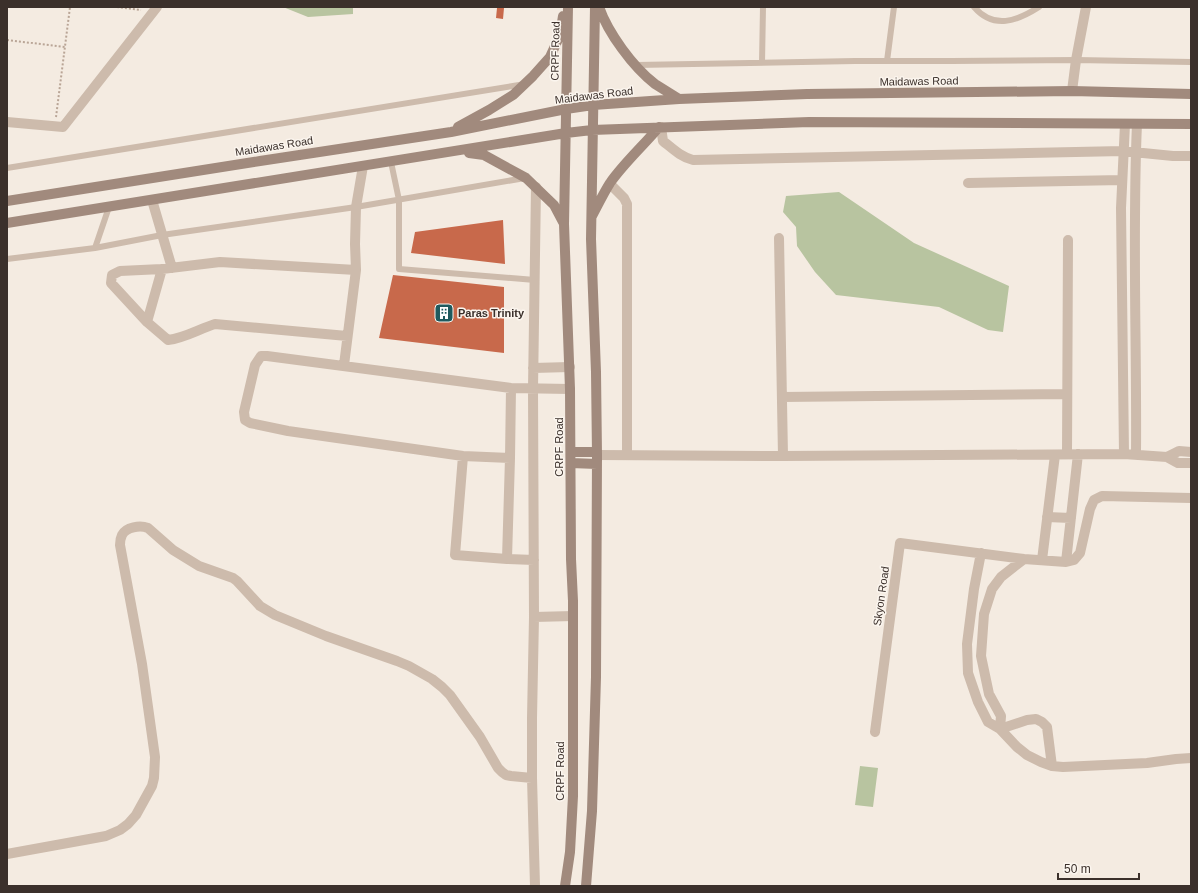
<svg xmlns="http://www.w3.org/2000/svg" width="1198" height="893" viewBox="0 0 1198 893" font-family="Helvetica,sans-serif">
  <rect width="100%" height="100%" fill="#f4ebe1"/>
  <path fill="#b8c4a0" d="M283 7H353V14L308 17Z
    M839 192 914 243 1009 286 1003 332 988 330 939 307 836 295 815 272 797 246 796 227 783 212 786 196Z
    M860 766 878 768 873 807 855 805Z"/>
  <path fill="#c8694b" d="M497 8H504L503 19 496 18Z
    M503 220 505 264 411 253 415 232Z
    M393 275 504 287V353L379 338Z"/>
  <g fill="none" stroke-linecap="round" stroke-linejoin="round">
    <path stroke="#b9a596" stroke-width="2" stroke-dasharray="2 2" stroke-linecap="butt" d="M117 7 141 10
      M7 40 65 47
      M56 117 70 7"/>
    <path stroke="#cdbbac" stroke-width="6" d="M974 7C994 30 1017 21 1039 7
      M887 61 894 7
      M762 63 763 7
      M636 65 855 61H951L1076 60 1191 62
      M391 162 399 200V269L535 280
      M7 168 525 84
      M95 248 109 207
      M7 259 95 248 162 235 356 207 525 178"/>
    <path stroke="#cdbbac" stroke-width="10" d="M1072 91 1076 60 1086 7
      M7 122 63 127 157 7
      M661 127 663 141C673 149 681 157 693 160L1123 151 1173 156H1191
      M968 183 1122 180
      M610 184 624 198 627 204V455
      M152 200 172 268
      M779 238 783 456
      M162 269 120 271 112 275 111 283 147 322 168 340C185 338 199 329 215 324L347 336
      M147 322 162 269 220 262 356 270
      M344 365 356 270 355 244 356 207 363 166
      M533 368 570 367
      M511 388 510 458 463 456 288 431 250 423 245 420 244 412 255 365 261 356H267L511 388 570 389
      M782 397 1067 394
      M1067 454 1068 240
      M1124 454 1121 208 1125 124
      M597 455 783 456 1124 454 1167 457 1178 463H1191
      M1136 455C1137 345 1132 234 1137 124
      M463 456 455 555 507 559 510 458
      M1167 457 1179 451 1191 452
      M1047 517 1071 518
      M981 553 974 589 967 644 968 673 978 702 988 722 1000 729 1017 747 1027 755 1041 762 1052 766 1063 767 1147 763 1176 759 1191 758
      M507 559 534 560
      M1042 560 1055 455
      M1066 562 1074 560 1080 553 1090 509 1094 500 1102 496 1191 498
      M534 617 533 389 536 187
      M1000 729 1001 716 989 694 981 656 984 614 992 589 1001 577 1024 559
      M1000 729 1027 720 1036 719 1042 722 1047 727 1052 766
      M875 732 900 543 1024 559 1066 562 1078 454
      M532 778 535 886
      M7 854 106 836 120 830 128 824 136 815 152 786 154 778 155 757 142 664 120 545C120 542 120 539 122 535 126 527 140 525 148 528L173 550 199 566 233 578 237 581 260 606 275 615 326 636 397 661 409 666 432 679 442 687 450 695 480 737 498 768 502 772 506 775 511 776 532 778V718L534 617 573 616"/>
    <path stroke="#a18a7d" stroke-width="10" d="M599 7C608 33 633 67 655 84 663 89 671 94 679 99
      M458 127 489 110 513 95 533 76 550 57 560 35 563 16
      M469 153 484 155 526 178 554 205 563 222
      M7 201 260 161 451 132 566 109 593 105 679 99 807 94 1072 91 1191 94
      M592 216C598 205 603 194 610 183 624 163 643 146 659 127
      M7 223 566 133 592 130 809 122 1191 124
      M571 452H597
      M571 463 597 464
      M565 886 570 852 573 796V601L571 559 570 389 564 224 568 7
      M586 886 592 811 596 677 597 455 596 372 591 239 595 7"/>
  </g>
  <defs>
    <g id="building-square" transform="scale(1)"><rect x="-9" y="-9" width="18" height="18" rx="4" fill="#1f5a5e" stroke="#fbf5ee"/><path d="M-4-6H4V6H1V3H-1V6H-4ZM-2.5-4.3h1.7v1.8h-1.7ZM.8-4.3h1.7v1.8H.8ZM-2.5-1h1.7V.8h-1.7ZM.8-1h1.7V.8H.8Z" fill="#fff"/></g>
  </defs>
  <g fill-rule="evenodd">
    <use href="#building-square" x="444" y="313"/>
  </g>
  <g text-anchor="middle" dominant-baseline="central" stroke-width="3" stroke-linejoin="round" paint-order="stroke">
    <g font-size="11" fill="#3b302b" stroke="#fbf5ee">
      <text transform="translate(555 51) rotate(-89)">CRPF Road</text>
      <text transform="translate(919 81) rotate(-1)">Maidawas Road</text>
      <text transform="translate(594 95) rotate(-7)">Maidawas Road</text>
      <text transform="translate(274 146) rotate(-9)">Maidawas Road</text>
      <text transform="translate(559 447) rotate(-90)">CRPF Road</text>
      <text transform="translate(881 596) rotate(-82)">Skyon Road</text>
      <text transform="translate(560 771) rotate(-90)">CRPF Road</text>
    </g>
    <g font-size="11" font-weight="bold" fill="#3b302b" stroke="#fbf5ee" text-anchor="start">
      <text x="458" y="313">Paras Trinity</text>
    </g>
  </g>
  <rect width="1198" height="893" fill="none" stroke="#3b302b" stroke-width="16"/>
  <path d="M1058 873v6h81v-6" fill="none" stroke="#3b302b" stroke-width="2"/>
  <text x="1064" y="873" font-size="12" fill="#3b302b" stroke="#fbf5ee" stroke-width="3" paint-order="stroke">50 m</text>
</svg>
